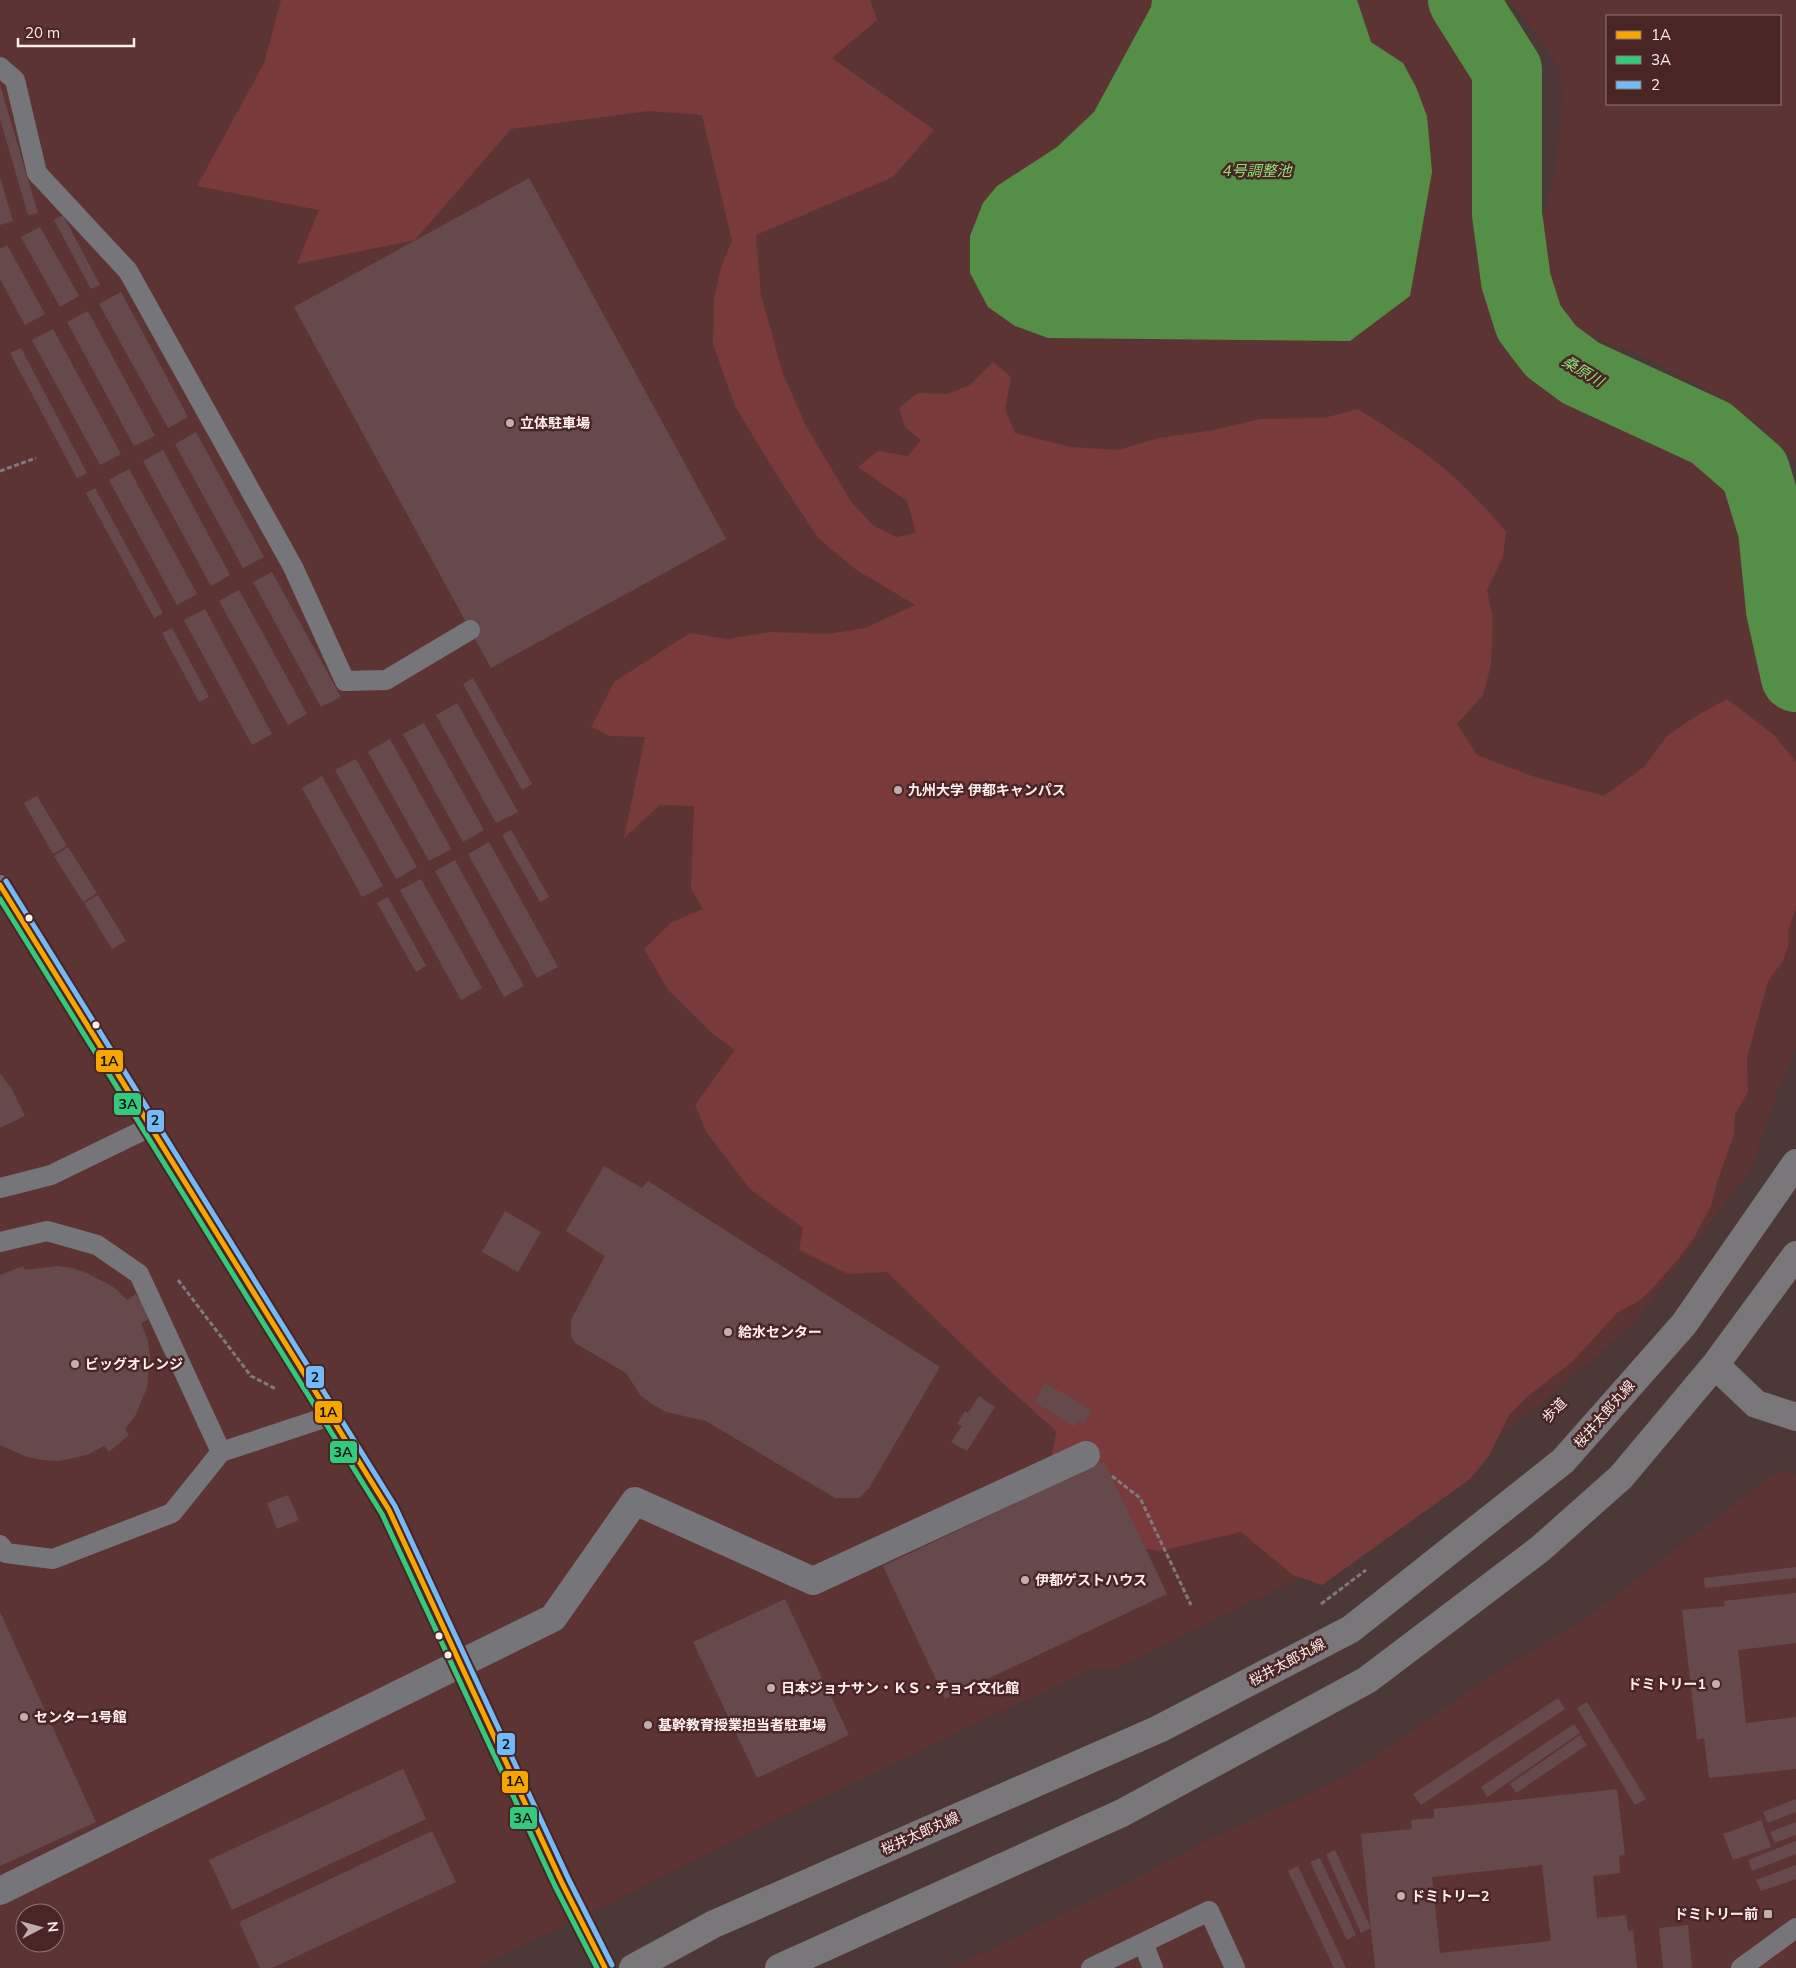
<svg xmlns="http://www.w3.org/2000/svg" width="1796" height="1968" viewBox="0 0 1796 1968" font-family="Mulish,'Noto Sans JP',sans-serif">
  <rect width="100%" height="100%" fill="#4d3838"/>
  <path fill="#5d3434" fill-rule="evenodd" d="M0 0H1429L1449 24 1487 60 1502 87 1504 119 1499 165 1488 220 1489 261 1508 325 1525 357 1554 380 1590 389 1647 410 1742 474 1796 531V1048L1777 1094 1752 1167 1635 1322 1551 1395 1379 1532 1338 1560 1113 1670H1088L763 1826 611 1903 476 1968H0ZM25 1913H55V1943H25Z
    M1508 0H1796V460L1760 426 1713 394 1641 355 1608 343 1586 337 1573 327 1561 308 1550 284 1542 258 1540 237 1544 214 1556 169 1562 97 1560 71 1551 55 1526 20ZM1607 16H1780V104H1607Z
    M1779 1470 1796 1475V1968H951L1132 1881 1213 1837 1290 1803 1349 1774 1498 1672 1585 1619Z"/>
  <path fill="#793a3b" d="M281 0H870L877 20 832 58 934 130 893 177 756 235 761 295 783 374 806 426 852 503 874 526 897 537 916 533 907 501 858 467 878 451 908 456 921 440 905 427 899 408 918 393 947 394 970 385 993 362 1011 377 1005 409 1015 433 1071 447 1118 450 1159 438 1214 430 1260 419 1324 418 1358 409C1388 428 1419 447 1447 471 1468 489 1487 510 1506 531L1503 557 1487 590 1493 620 1491 665 1483 695 1457 724 1477 755 1532 776 1604 796 1645 766 1667 736 1693 718 1727 699 1774 735 1796 762V909L1788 930 1789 943 1783 961 1768 981 1747 1058 1748 1092 1735 1114 1734 1134 1716 1185 1711 1206 1695 1236 1679 1258 1651 1290 1639 1301 1618 1312 1572 1362 1527 1397 1509 1415 1489 1456 1470 1479 1322 1585 1293 1575 1241 1532 1160 1551 1128 1546 1049 1476 1056 1431 995 1376 887 1272 848 1274 799 1250 803 1228 750 1189 707 1133 695 1105 735 1050 712 1033 669 991 644 949 672 922 703 909 691 889 694 806 660 805 624 838 645 737 610 736 591 727 614 682 690 633 727 639 771 632 828 634 865 628 915 605 855 569 818 538 776 474 735 406 713 344 714 299 721 267 732 241 702 115 649 111 511 129 415 240 297 264 319 210 197 186 264 63Z"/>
  <path fill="#548e47" d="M1152 0H1357L1371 42 1403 63 1416 87 1427 116 1432 172 1410 296 1350 341 1048 338 1015 326 988 307 970 273V236L983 203 997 186 1057 147 1094 112 1151 7Z"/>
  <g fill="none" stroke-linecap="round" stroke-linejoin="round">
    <path stroke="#548e47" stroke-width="70" d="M1463 0 1507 70V214L1516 281 1529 322 1551 351 1581 373 1711 433 1755 471 1773 530 1781 610 1796 677"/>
  </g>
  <path fill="#664a4b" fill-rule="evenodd" d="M0 85 38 213 28 215 0 119Z
    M0 177 13 221 0 225Z
    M529 178 726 539 491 668 294 307Z
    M63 215 100 285 91 289 54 220Z
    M40 227 79 296 60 307 21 237Z
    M7 245 45 314 25 325 0 279V249Z
    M121 292 188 417 168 428 99 304Z
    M88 311 155 436 134 446 67 322Z
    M53 329 121 454 100 465 32 340Z
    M21 348 87 473 77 478 10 353Z
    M196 432 264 557 243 568 175 444Z
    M163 450 230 575 211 586 143 461Z
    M129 469 197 594 177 605 109 480Z
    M95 488 163 613 154 618 86 493Z
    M272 572 341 697 321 707 253 582Z
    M239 590 307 714 288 725 219 601Z
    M205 609 272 734 252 745 184 620Z
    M172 628 209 697 199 702 162 633Z
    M473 678 532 784 522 790 463 684Z
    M457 703 518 812 496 823 436 715Z
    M424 723 484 830 463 842 403 734Z
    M390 739 451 849 429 861 368 752Z
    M356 759 417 867 396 879 335 770Z
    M322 776 383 886 362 897 302 788Z
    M37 796 67 846 53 854 24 803Z
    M511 830 549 897 540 902 502 835Z
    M489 842 558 967 537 978 468 854Z
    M68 847 97 893 83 902 54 856Z
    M455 860 524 986 504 997 435 871Z
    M421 879 482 988 461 1000 400 890Z
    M98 895 126 941 112 949 84 903Z
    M388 897 426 966 416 972 377 903Z
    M0 1073 11 1088 25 1116 0 1128Z
    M604 1166 642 1188 648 1181 940 1367 869 1488 859 1498H835L706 1421 666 1412 652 1404 641 1396 626 1373 575 1343 571 1336V1320L605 1256 566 1231Z
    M505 1211 541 1232 518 1272 482 1252Z
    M23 1266 25 1270 57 1266 72 1268 87 1273 115 1288 127 1300 136 1294 151 1318 141 1323 148 1341 150 1357 147 1388 135 1416 125 1429 129 1435 109 1452 104 1446 89 1454 74 1458 59 1461 43 1460 27 1457 0 1445V1275Z
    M1045 1383 1092 1410 1084 1424 1078 1421 1075 1427 1034 1402Z
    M979 1396 995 1407 967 1451 951 1442 962 1426 957 1424 965 1411 968 1413Z
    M1104 1461 1167 1594 945 1699 883 1566Z
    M288 1495 299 1520 277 1529 267 1503Z
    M1796 1567V1578L1705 1588 1704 1578Z
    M1796 1593V1643L1738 1650 1746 1723 1796 1717V1769L1709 1778 1704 1738 1697 1739 1682 1610 1725 1606 1724 1601Z
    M785 1599 849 1735 757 1778 693 1642Z
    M0 1612 96 1822 0 1866Z
    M1558 1698 1565 1709 1421 1805 1413 1794Z
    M1587 1702 1646 1799 1635 1805 1577 1708Z
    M1574 1724 1580 1733 1487 1797 1481 1787Z
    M1580 1735 1587 1745 1516 1793 1510 1784Z
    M403 1769 426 1819 232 1910 209 1860Z
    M1617 1789 1625 1855 1619 1856 1620 1873 1593 1876 1597 1918 1626 1915 1628 1931 1633 1930 1637 1968H1375L1361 1834 1412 1829 1411 1820 1434 1818V1809ZM1542 1865 1551 1941 1440 1953 1432 1877Z
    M1796 1799V1812L1768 1823 1763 1812Z
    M1761 1820 1771 1847 1733 1860 1723 1834Z
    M1796 1822V1835L1775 1843 1770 1832Z
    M432 1831 456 1882 272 1968H260L239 1922Z
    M1796 1841V1854L1752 1871 1748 1860Z
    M1335 1850 1371 1928 1361 1933 1326 1854Z
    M1320 1858 1356 1935 1347 1940 1310 1862Z
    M1796 1865V1879L1761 1891 1756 1880Z
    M1298 1866 1346 1968H1334L1288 1871Z
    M1688 1925 1692 1968H1663L1659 1928Z"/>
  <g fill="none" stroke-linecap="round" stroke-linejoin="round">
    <path stroke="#7f7a7d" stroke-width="3" stroke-dasharray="5 2.5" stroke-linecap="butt" d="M0 471 36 458
      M178 1280 251 1376 276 1389
      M1112 1476 1140 1498 1191 1605
      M1321 1604 1366 1570"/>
    <path stroke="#767579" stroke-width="20" d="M0 67 15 80 37 173 128 271 293 567 345 681 386 680 470 630
      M0 885 389 1510 562 1883 605 1968
      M0 1188 51 1175 150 1127
      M0 1242 47 1231 97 1245 139 1274 221 1452
      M0 1545 6 1553 53 1559 172 1513 221 1452 330 1416
      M1143 1943 1153 1968
      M1091 1968 1209 1911 1235 1968
      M1741 1968 1796 1928"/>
    <path stroke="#767579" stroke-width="28" d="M0 1891 553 1618 635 1501 813 1581 1086 1455"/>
    <path stroke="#7a777b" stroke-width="28" d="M1715 1365 1756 1404 1796 1417
      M633 1968 714 1924 1159 1729 1351 1629 1563 1461 1684 1324 1796 1163
      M779 1968 1122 1813 1367 1680 1540 1549 1621 1477 1715 1365 1796 1255"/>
    <g stroke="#4a2525" stroke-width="9">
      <path id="bus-1" d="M0 885 389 1510 562 1883 605 1968"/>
    </g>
    <g stroke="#4a2525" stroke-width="9">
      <path id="bus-2" d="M0 899 382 1514 555 1886 597 1968"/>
    </g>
    <g stroke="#4a2525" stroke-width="9">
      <path id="bus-3" d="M6 881 395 1506 569 1880 612 1965"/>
    </g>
    <use href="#bus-1" stroke="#f7a600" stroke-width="5"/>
    <use href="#bus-2" stroke="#33ca7d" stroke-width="5"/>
    <use href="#bus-3" stroke="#73baf8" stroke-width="5"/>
  </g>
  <g fill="#c0afae" stroke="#4a2525" stroke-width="2">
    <circle cx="510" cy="423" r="5"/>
    <circle cx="898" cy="790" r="5"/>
    <circle cx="728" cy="1332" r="5"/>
    <circle cx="75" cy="1364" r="5"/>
    <circle cx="1025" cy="1580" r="5"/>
    <circle cx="1716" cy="1684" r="5"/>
    <circle cx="771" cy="1688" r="5"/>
    <circle cx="24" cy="1717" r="5"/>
    <circle cx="648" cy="1725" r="5"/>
    <circle cx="1401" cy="1896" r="5"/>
    <rect x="1763" y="1909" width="10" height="10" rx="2.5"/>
  </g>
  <g fill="#feefee" stroke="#4a2525" stroke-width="2">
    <circle cx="29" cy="918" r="4.5"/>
    <circle cx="96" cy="1025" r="4.5"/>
    <circle cx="439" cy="1636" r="4.5"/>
    <circle cx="448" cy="1655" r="4.5"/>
  </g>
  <g text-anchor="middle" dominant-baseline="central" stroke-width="5" stroke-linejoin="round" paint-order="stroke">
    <g font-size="14" font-weight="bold" fill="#feefee" stroke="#4a2525" text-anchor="start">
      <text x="520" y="423">立体駐車場</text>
      <text x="908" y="790">九州大学 伊都キャンパス</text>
      <text x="738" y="1332">給水センター</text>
      <text x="85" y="1364">ビッグオレンジ</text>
      <text x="1035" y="1580">伊都ゲストハウス</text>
      <text x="1706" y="1684" text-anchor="end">ドミトリー1</text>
      <text x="781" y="1688">日本ジョナサン・ＫＳ・チョイ文化館</text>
      <text x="34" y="1717">センター1号館</text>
      <text x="658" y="1725">基幹教育授業担当者駐車場</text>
      <text x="1411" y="1896">ドミトリー2</text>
      <text x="1758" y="1914" text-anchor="end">ドミトリー前</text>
    </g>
    <g font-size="14" fill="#feefee" stroke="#4a2525">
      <text transform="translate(1554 1410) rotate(-45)">歩道</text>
      <text transform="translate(1604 1414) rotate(-49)">桜井太郎丸線</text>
      <text transform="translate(1287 1662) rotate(-28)">桜井太郎丸線</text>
      <text transform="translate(920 1833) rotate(-24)">桜井太郎丸線</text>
    </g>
    <g font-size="15" font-style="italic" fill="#8ce17b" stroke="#4a2525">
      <text x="1257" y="170">4号調整池</text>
      <text transform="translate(1583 371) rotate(31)">桑原川</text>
    </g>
  </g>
  <g stroke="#4a2525" stroke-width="2">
    <rect x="95" y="1049" width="29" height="24" rx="5" fill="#f7a600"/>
    <rect x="113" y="1092" width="29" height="24" rx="5" fill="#33ca7d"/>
    <rect x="146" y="1109" width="19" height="24" rx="5" fill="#73baf8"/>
    <rect x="305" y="1365" width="20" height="24" rx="5" fill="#73baf8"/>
    <rect x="314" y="1400" width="29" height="24" rx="5" fill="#f7a600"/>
    <rect x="329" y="1440" width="29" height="24" rx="5" fill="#33ca7d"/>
    <rect x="496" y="1732" width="20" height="24" rx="5" fill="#73baf8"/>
    <rect x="501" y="1770" width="28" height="24" rx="5" fill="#f7a600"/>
    <rect x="509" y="1806" width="29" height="24" rx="5" fill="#33ca7d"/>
  </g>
  <g font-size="14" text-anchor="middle" font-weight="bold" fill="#111">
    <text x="109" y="1066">1A</text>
    <text x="128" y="1109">3A</text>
    <text x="155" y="1125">2</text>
    <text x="315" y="1382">2</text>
    <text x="328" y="1417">1A</text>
    <text x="343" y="1457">3A</text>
    <text x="506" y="1749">2</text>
    <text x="515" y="1786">1A</text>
    <text x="523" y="1823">3A</text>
  </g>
  <rect x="1606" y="15" width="175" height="90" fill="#4a2525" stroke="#927675"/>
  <rect x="1616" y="31" width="25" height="8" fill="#f7a600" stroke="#927675"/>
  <text x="1651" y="40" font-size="15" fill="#feefee">1A</text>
  <rect x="1616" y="56" width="25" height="8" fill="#33ca7d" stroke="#927675"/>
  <text x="1651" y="65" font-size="15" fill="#feefee">3A</text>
  <rect x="1616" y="81" width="25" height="8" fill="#73baf8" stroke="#927675"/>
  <text x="1651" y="90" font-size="15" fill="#feefee">2</text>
  <g transform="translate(40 1928) rotate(84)"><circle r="24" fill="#4a2525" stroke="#927675"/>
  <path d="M0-4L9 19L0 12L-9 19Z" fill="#c0afae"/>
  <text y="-8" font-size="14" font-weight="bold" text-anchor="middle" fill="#feefee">N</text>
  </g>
  <path d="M18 38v8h116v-8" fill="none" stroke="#feefee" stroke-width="2.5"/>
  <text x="25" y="38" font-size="15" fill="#feefee" stroke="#4a2525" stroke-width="4" paint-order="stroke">20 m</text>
</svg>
